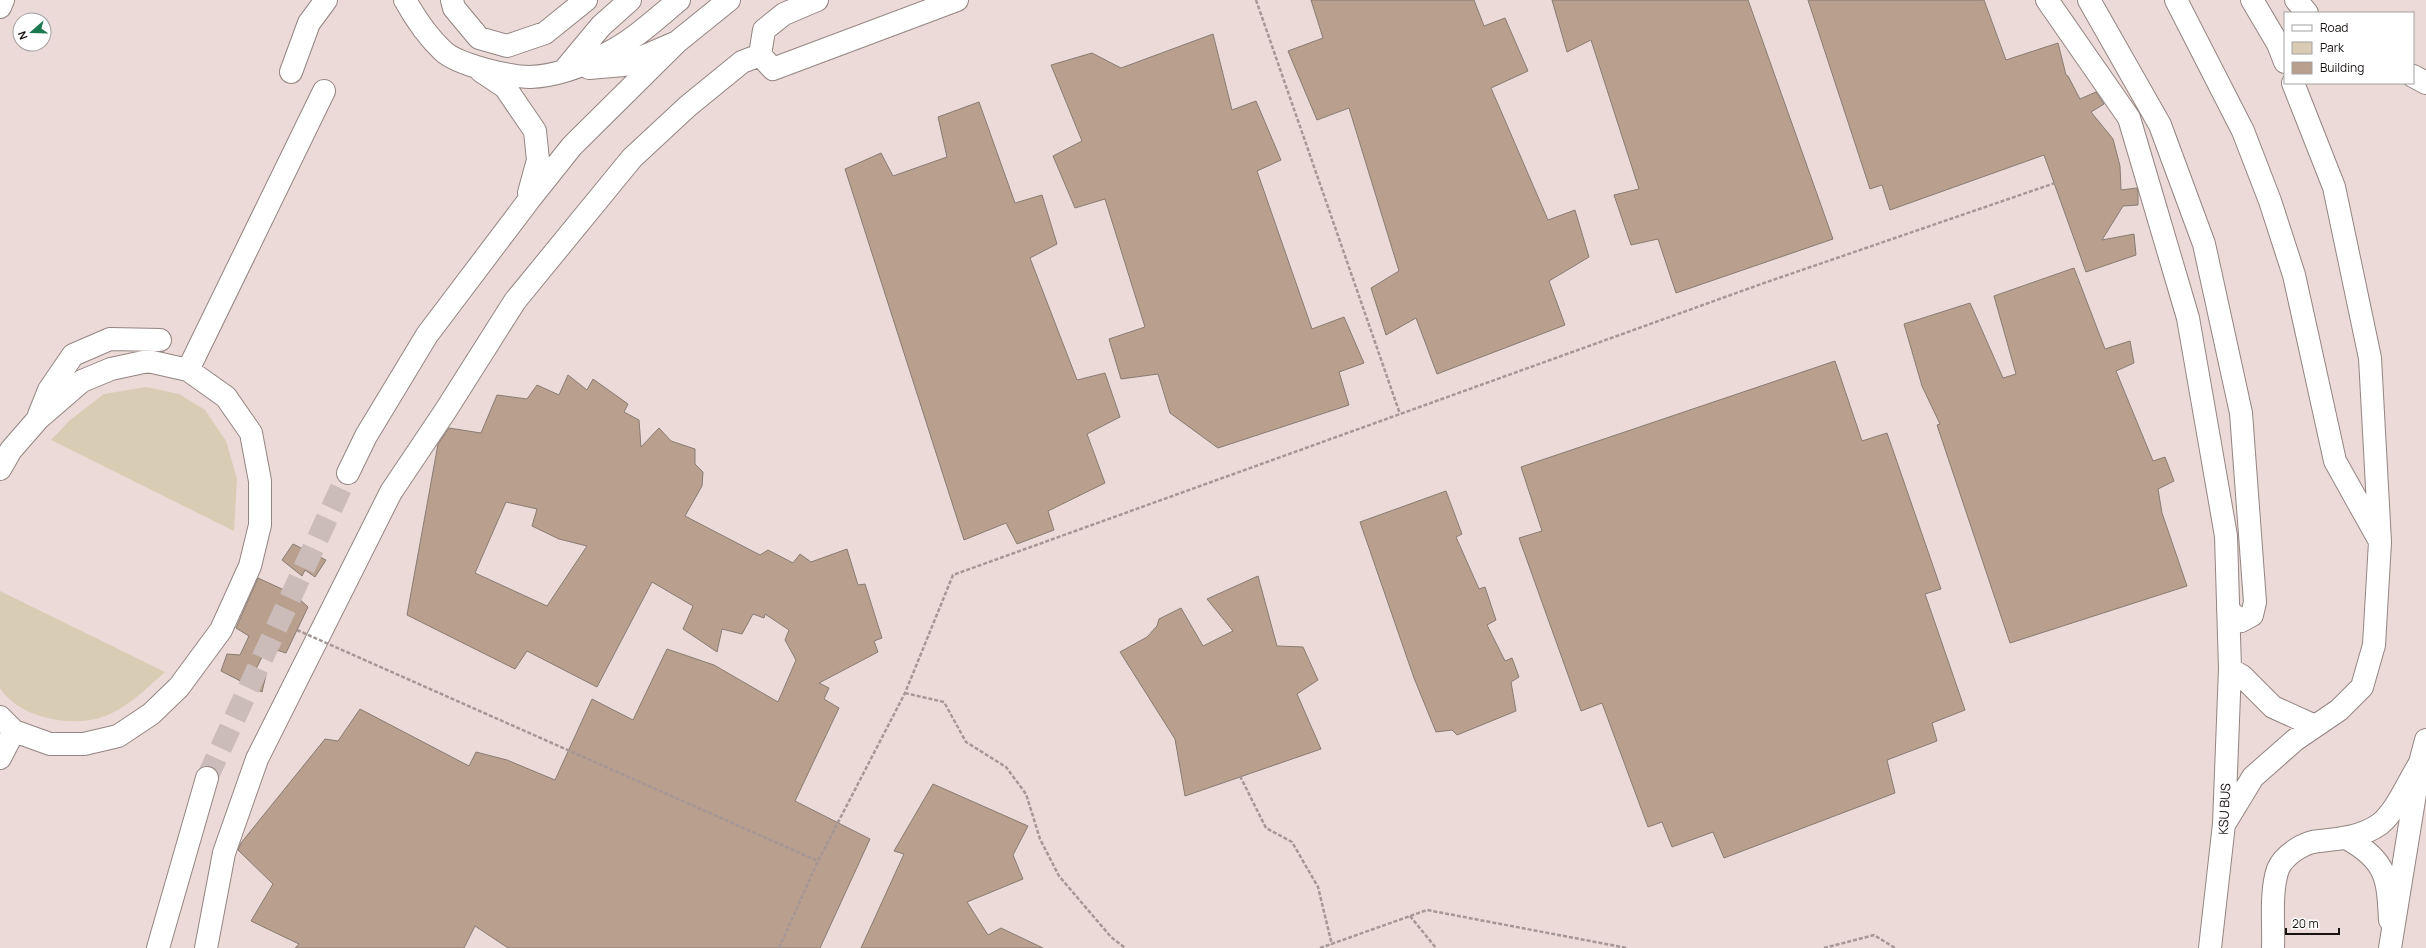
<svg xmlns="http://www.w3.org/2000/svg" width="2426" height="948" viewBox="0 0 2426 948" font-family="Manrope,sans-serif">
  <rect width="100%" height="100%" fill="#ebdad7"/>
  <path fill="#d9ccb4" d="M146 387 179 394 205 410 226 441 237 479 234 531 51 440 70 420 104 394Z
    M0 591 165 672C149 686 131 704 112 713 80 730 20 720 0 688Z"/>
  <path fill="#b99f8d" stroke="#887c74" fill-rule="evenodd" d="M1311 0H1474L1484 26 1505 18 1528 71 1491 88 1548 220 1575 210 1589 257 1549 281 1565 325 1437 374 1416 318 1386 335 1371 288 1399 271 1349 108 1317 120 1288 51 1323 38Z
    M1552 0H1748L1833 239 1676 293 1658 239 1631 245 1614 195 1639 189 1591 40 1567 52Z
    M1808 0H1984L2006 60 2058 43 2066 75 2068 76 2080 99 2096 92 2104 104 2091 112 2113 139 2120 166 2121 190 2137 188 2138 193V205L2123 206 2102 240 2134 234 2136 255 2086 272 2044 155 1890 210 1882 185 1870 189Z
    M1213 34 1232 110 1256 101 1281 160 1257 171 1312 329 1344 317 1364 363 1339 372 1349 405 1218 448 1170 413 1158 374 1121 379 1109 339 1145 327 1105 199 1075 208 1053 156 1082 141 1051 65 1092 53 1121 68Z
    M979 102 1015 203 1042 195 1057 244 1030 258 1077 380 1105 373 1120 417 1087 434 1105 483 1048 511 1054 530 1017 544 1006 523 964 540 845 169 881 153 893 176 947 157 938 117Z
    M2074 268 2105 349 2130 341 2134 363 2116 371 2153 461 2165 457 2174 481 2158 489 2162 513 2187 586 2010 643 1937 425 1940 424 1922 386 1904 324 1970 303 2003 378 2016 374 1994 296Z
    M1835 361 1862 441 1887 433 1941 589 1925 594 1965 710 1932 723 1937 741 1887 760 1895 793 1724 858 1713 832 1672 847 1662 822 1648 827 1602 703 1581 711 1519 538 1542 531 1521 467Z
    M568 375 587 390 593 379 628 404 624 412 639 420 641 447 659 428 671 441 695 449V464L703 472 702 486 685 516 760 555 768 550 793 563 800 554 811 562 847 549 858 585 865 584 882 638 874 641 878 652 819 683 829 688 824 699 839 708 795 801 870 839 820 948H508L475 926 464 948H295L299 944 251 921 273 884 238 850 241 843 325 739 338 741 360 709 469 766 476 752 507 760 555 780 592 699 633 720 667 649 714 665 778 702 796 660 785 640 789 630 765 614 764 618 753 614 742 634 722 629 717 652 683 629 693 606 652 582 597 687 527 651 515 669 407 615 438 444 449 428 481 433 497 395 527 399 537 385 559 395ZM506 502 537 509 532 526 559 539 587 546 547 606 475 573Z
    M1446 491 1462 534 1456 537 1479 589 1485 587 1496 620 1487 625 1505 661 1512 658 1519 677 1511 682 1516 711 1457 735 1452 730 1436 732 1414 678 1360 522Z
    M293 544 326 560 315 577 305 570 302 576 282 560Z
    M1258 576 1277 646 1303 647 1318 680 1297 694 1321 749 1185 796 1175 739 1120 652 1147 637 1157 626 1159 619 1181 608 1203 646 1233 631 1207 599Z
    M258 578 295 595 308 607 286 653 267 647 255 671 266 675 262 692 221 671 227 654 240 655 249 636 236 628Z
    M933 784 1028 826 1013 855 1023 879 967 902 988 935 1001 928 1043 948H861L904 854 894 851Z"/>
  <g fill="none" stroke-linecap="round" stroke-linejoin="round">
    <path stroke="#cbbcb9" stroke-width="22" stroke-dasharray="22 11" stroke-linecap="butt" d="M207 778 348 473"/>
    <g stroke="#948582" stroke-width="24">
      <path id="minor" d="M405 0C415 18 428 37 443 51 458 65 510 77 530 77 556 76 585 65 608 53 634 40 657 18 679 0
        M452 0 454 8 479 38 507 46 545 33 586 0
        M2047 0 2129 118 2188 318 2226 536 2230 669 2224 824 2210 948
        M2089 0 2160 125 2204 244 2241 413 2255 602 2252 615 2241 621 2228 610
        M2176 0 2243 131 2270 201 2294 275 2335 461 2378 538
        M2252 0 2278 44 2285 62
        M2296 0 2307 13
        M760 55 773 69 957 0
        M760 55 764 30 784 14 817 0
        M566 68 601 26 630 0
        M589 68 624 65 677 42 729 0
        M481 71 505 87 535 131 538 160 529 193
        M291 72 309 23 326 0
        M2413 76 2426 83
        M188 370 324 91
        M39 415 49 390 73 355 110 339 160 340
        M0 469 11 450 38 419 82 381 111 369 148 361 188 370 226 397 251 433 260 481V525L250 566 221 630 179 687 151 714 118 736 84 744H50L14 731 0 717
        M348 473 366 436 427 335 529 200 572 146 677 42
        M2230 669 2242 676 2273 707 2315 726
        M0 758 14 731
        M2225 823 2253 777 2295 740 2339 710 2362 687 2374 645 2380 542 2370 358 2334 187 2293 83
        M2348 839C2387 861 2388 879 2390 920
        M158 948 207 778
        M206 948 224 853 257 759 391 492 446 410 515 301 632 158 688 106 742 62 760 55
        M2273 948C2274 924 2270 892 2278 869 2284 855 2304 842 2319 841 2340 839 2362 837 2380 824 2397 810 2408 782 2420 763"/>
    </g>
    <g stroke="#948582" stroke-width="24">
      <path id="major" d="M0 7 3 0
        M2390 948 2420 763 2426 740"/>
    </g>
    <path stroke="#a59795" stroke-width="2.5" stroke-dasharray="4 2" stroke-linecap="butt" d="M1256 0 1400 414
      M905 693 944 702 966 742 1006 767 1026 794 1040 839 1059 876 1111 937 1125 948
      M1240 776 1266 828 1292 842 1318 887 1332 945
      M1410 916 1436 948
      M779 948 818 861 905 693 953 575 1764 283 2055 183
      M1320 948 1427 910 1627 948
      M1824 948 1874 935 1895 948"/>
    <use href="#minor" stroke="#fff" stroke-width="22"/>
    <use href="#major" stroke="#fff" stroke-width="22"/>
    <path stroke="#a59795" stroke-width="2.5" stroke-dasharray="4 2" stroke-linecap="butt" d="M297 630 818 861"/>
  </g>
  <g text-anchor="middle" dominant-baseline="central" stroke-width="3" stroke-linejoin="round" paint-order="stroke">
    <g font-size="13" fill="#181211" stroke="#fff">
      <text transform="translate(2224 809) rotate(-87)">KSU BUS</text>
    </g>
  </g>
  <rect x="2284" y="12" width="130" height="72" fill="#ffffff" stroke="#a3a0a0"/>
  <rect x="2292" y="25" width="20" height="6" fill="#ffffff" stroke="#a3a0a0"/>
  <text x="2320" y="32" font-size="12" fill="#181211">Road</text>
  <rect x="2292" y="42" width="20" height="12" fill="#d9ccb4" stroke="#a3a0a0"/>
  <text x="2320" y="52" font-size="12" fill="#181211">Park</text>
  <rect x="2292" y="62" width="20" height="12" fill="#b99f8d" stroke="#a3a0a0"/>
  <text x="2320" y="72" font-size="12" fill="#181211">Building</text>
  <g transform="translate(32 32) rotate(250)"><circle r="19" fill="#ffffff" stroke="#a3a0a0"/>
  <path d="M0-3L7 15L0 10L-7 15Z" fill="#1a794f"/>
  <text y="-6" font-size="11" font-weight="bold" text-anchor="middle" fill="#181211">N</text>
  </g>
  <path d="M2286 928v6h53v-6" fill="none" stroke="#181211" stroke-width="2"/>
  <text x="2292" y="928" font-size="12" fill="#181211" stroke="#ffffff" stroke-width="3" paint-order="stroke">20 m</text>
</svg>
